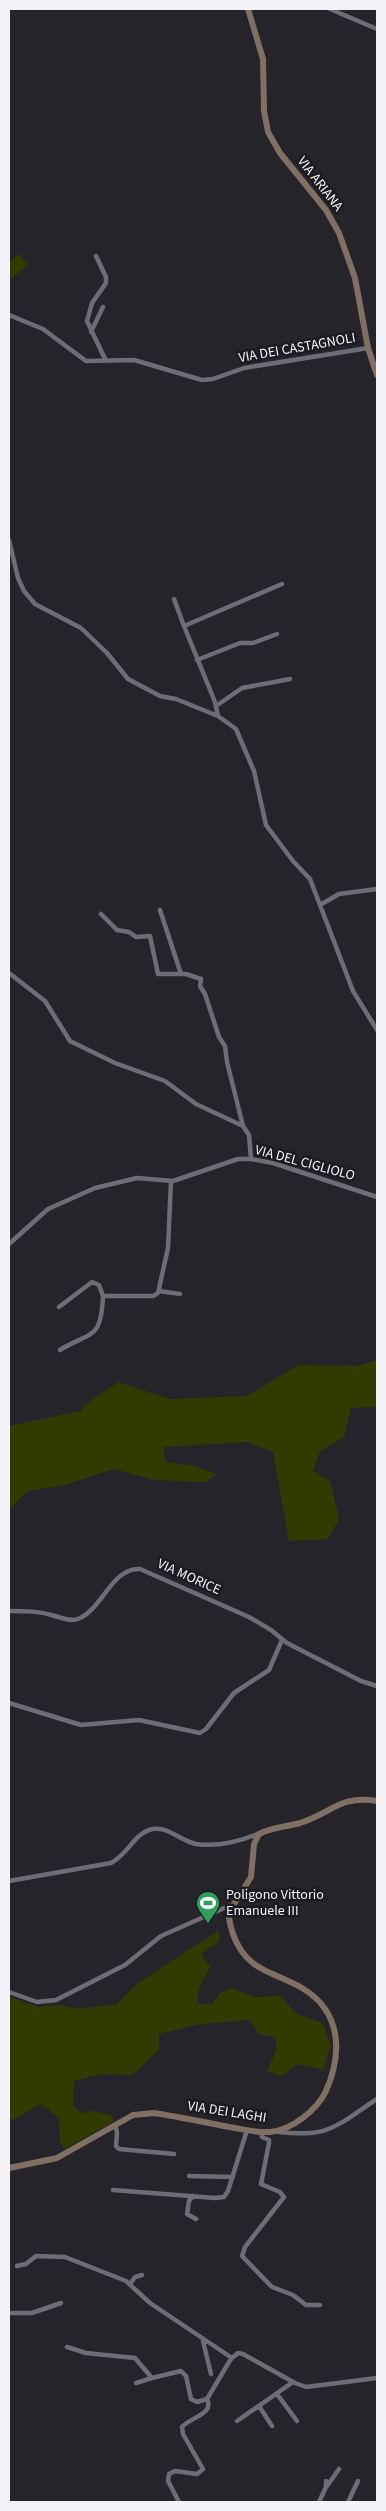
<svg xmlns="http://www.w3.org/2000/svg" width="386" height="2511" viewBox="0 0 386 2511" font-family="'Source Sans 3',sans-serif">
  <rect width="100%" height="100%" fill="#25242a"/>
  <path fill="#313b00" d="M19 254 28 265 9 280V262Z
    M377 1360V1407L351 1408 344 1437 320 1451 313 1471 330 1481 339 1519 328 1539 289 1541 273 1452 248 1442 163 1447 166 1462 194 1466 217 1474 206 1482 155 1480 114 1469 65 1485 28 1491 9 1509V1426L80 1411 85 1405 118 1382 170 1399 247 1396 299 1365 355 1366Z
    M219 1930V1941L201 1954 210 1967 199 1988 197 2004H212L219 1994 230 1988 257 1997 281 1996 296 2014 323 2023 331 2046 323 2070 298 2064 282 2076 267 2071 276 2051V2037L259 2034 250 2020 200 2024 159 2034V2050L132 2075 103 2074 74 2081 73 2105 81 2113 95 2111 112 2116 114 2121 65 2149 60 2141 59 2118 41 2104 13 2120 9 2118V1997L39 2007 61 2005 79 2009 117 2004 137 1984Z"/>
  <g fill="none" stroke-linecap="round" stroke-linejoin="round">
    <path stroke="#6e6d75" stroke-width="4.5" d="M330 9 377 29
      M96 256 106 277V283L92 303 87 321 106 361
      M9 315 43 329 86 361 134 360 202 380 213 379 244 368 368 348
      M91 332 103 307
      M9 540 18 578 24 591 35 604 81 628 107 653 128 679 160 696 176 699 218 716 236 729 254 771 266 825 293 861 310 879 353 991 377 1030
      M174 599 184 626
      M197 660 240 643H253L277 634
      M216 706 242 688 290 679
      M218 716 215 702 184 626 282 584
      M320 905 339 894 377 889
      M160 910 181 974
      M101 914 117 930 129 932 136 937 150 936 158 974H186L201 979 200 986 205 994 219 1037 225 1046 227 1062 243 1126
      M9 973 45 1001 70 1041 115 1063 165 1081 196 1104 243 1126 249 1135 251 1159
      M9 1244 48 1209 95 1188 137 1178 173 1181 238 1159H251L273 1163 377 1197
      M159 1291 180 1294
      M59 1307 92 1282 99 1285 103 1296
      M60 1350C91 1331 101 1341 103 1296H153L158 1293 168 1248 171 1181
      M9 1611C25 1611 40 1611 55 1616 63 1618 70 1622 78 1619 102 1610 112 1567 140 1569L249 1617 271 1630 287 1643 361 1681 377 1686
      M9 1703 81 1725 139 1720 200 1733 206 1729 234 1693 269 1670 282 1640
      M9 1881 111 1863C127 1855 134 1835 149 1830 166 1824 180 1841 196 1844 217 1847 241 1841 260 1833
      M9 1992 37 2002 56 2000 125 1965 161 1936 231 1905
      M115 2125 117 2132 116 2146 119 2149 174 2154
      M262 2132V2137L269 2140V2143L261 2184 280 2192 284 2197 245 2247 242 2256 272 2287 293 2295 306 2305H320
      M279 2132C330 2138 337 2125 377 2099
      M189 2176 233 2177
      M113 2190 215 2198 224 2197 228 2191 247 2130
      M193 2196 189 2201 187 2214 196 2219
      M17 2266 26 2264 36 2256 65 2257 126 2281 150 2303 232 2358 229 2362
      M130 2284 135 2277 142 2275
      M9 2313H32L61 2303
      M203 2341 211 2374
      M67 2347 86 2353 135 2358 152 2378 181 2371 186 2376 191 2399 197 2402 207 2399
      M232 2358 238 2353 243 2354 295 2383 306 2387 377 2378
      M136 2383 152 2378
      M277 2394 297 2421
      M259 2406 272 2426
      M237 2421 293 2382
      M327 2486 339 2469
      M179 2502 168 2481 169 2474 175 2471 197 2474 203 2469 183 2434 182 2427C189 2418 215 2414 207 2399L229 2362
      M319 2502 326 2487V2481
      M348 2502 358 2481"/>
    <path stroke="#807063" stroke-width="6" d="M248 9 263 59 264 111 268 132 280 153 326 210 339 233 355 278 368 348 377 375
      M9 2168 57 2158 133 2115 154 2113C179 2117 204 2122 229 2127 242 2129 256 2133 270 2132 292 2130 317 2110 326 2091 343 2052 341 2011 302 1988 272 1971 246 1971 233 1934 231 1927 228 1919 229 1912L251 1877 254 1844 259 1834C272 1827 286 1827 300 1823 332 1813 339 1795 377 1801"/>
  </g>
  <defs>
    <g id="stadium-pin" transform="scale(1.25)"><path d="M0 17L-7.5 6A9.5 9.5 0 1 1 7.5 6Z" fill="#2e9e5b" stroke="#1c1b21"/><path d="M0-5a6.5 5 0 1 0 0 10a6.5 5 0 1 0 0-10ZM-3.5-1.8h7v3.6h-7Z" fill="#fff"/></g>
  </defs>
  <g fill-rule="evenodd">
    <use href="#stadium-pin" x="208" y="1903"/>
  </g>
  <g text-anchor="middle" dominant-baseline="central" stroke-width="5" stroke-linejoin="round" paint-order="stroke">
    <g font-size="14" fill="#f3f2f6" stroke="#1c1b21">
      <text transform="translate(320 184) rotate(52)">VIA ARIANA</text>
      <text transform="translate(297 348) rotate(-10)">VIA DEI CASTAGNOLI</text>
      <text transform="translate(305 1163) rotate(15)">VIA DEL CIGLIOLO</text>
      <text transform="translate(189 1577) rotate(24)">VIA MORICE</text>
      <text transform="translate(227 2112) rotate(9)">VIA DEI LAGHI</text>
    </g>
    <g font-size="14" fill="#f3f2f6" stroke="#1c1b21" text-anchor="start">
      <text x="226" y="1895">Poligono Vittorio<tspan x="226" dy="16">Emanuele III</tspan></text>
    </g>
  </g>
  <rect width="386" height="2511" fill="none" stroke="#f3f2f6" stroke-width="20"/>
</svg>
